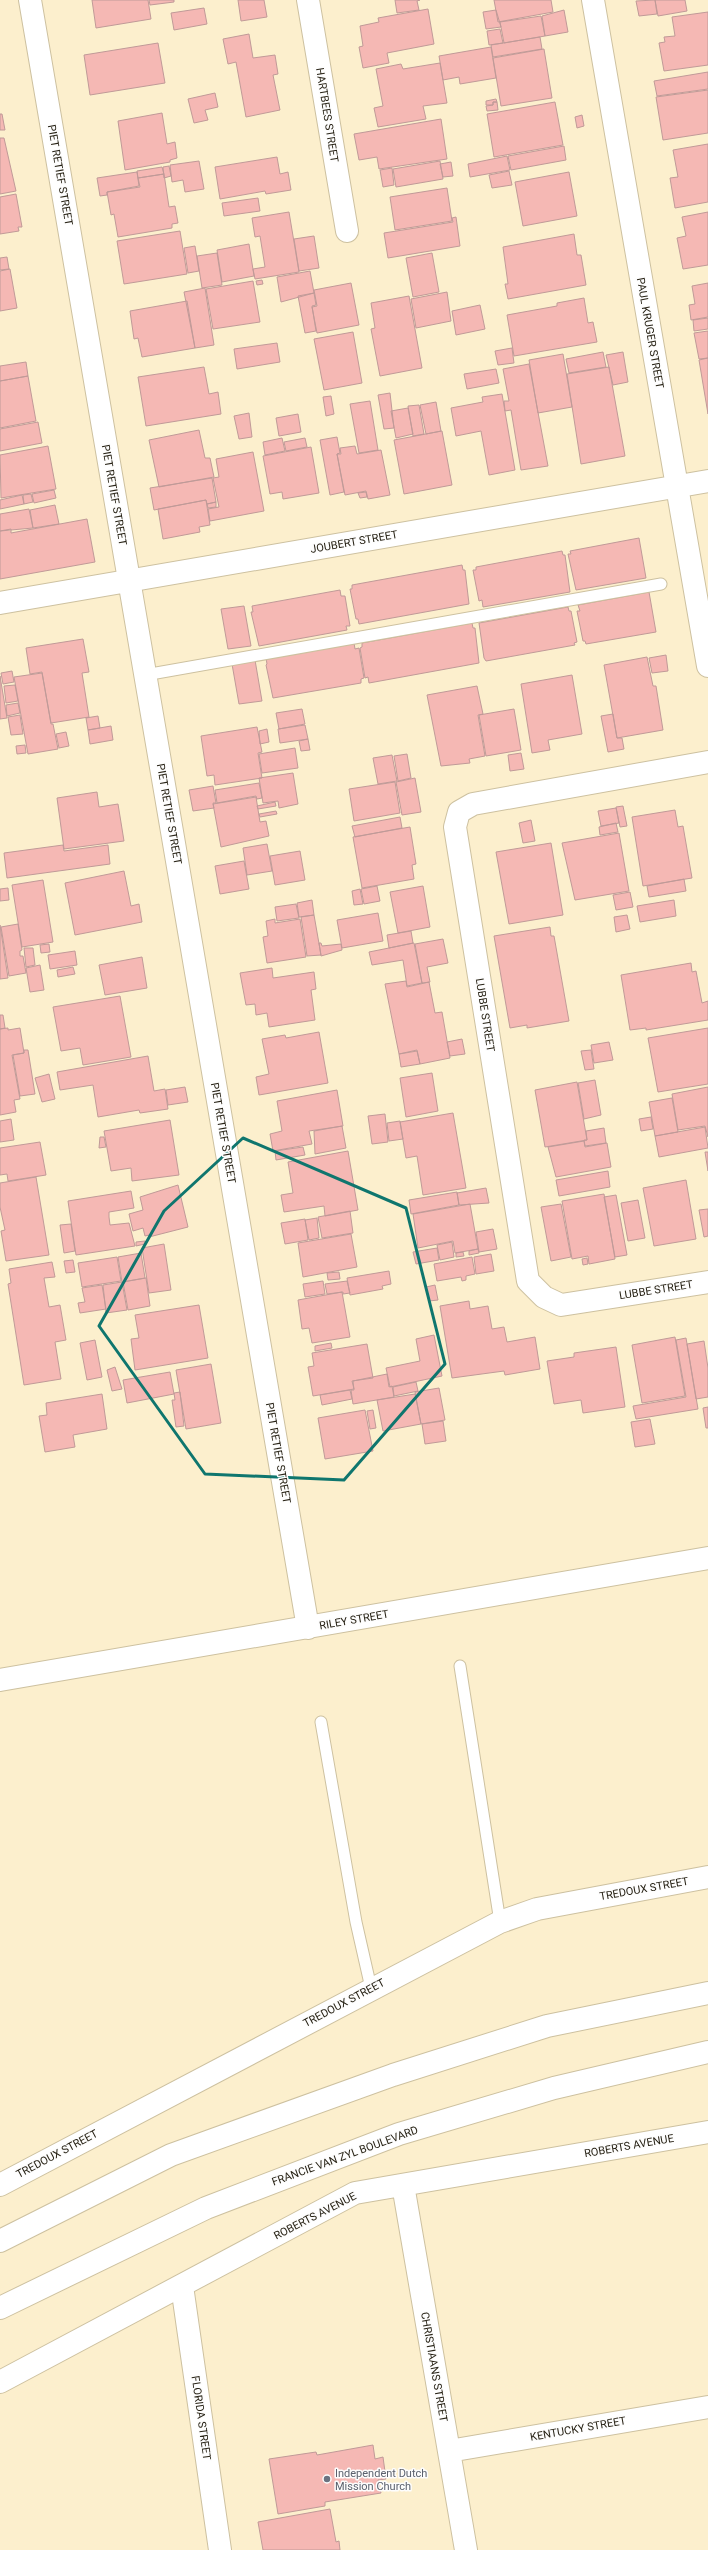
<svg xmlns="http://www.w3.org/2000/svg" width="708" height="2550" viewBox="0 0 708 2550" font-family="Roboto,sans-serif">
  <rect width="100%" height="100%" fill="#fcefcd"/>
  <path fill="#f5b8b4" stroke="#c09a98" d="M92 0H148L151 19 96 28Z
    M149 0H174V2L150 5Z
    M238 0H264L267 17 241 21Z
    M395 0H420L417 1 419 10 397 13Z
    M494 0H551L553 12 498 22Z
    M655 0H685L687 11 658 16Z
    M655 0 657 14 639 16 636 1Z
    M204 8 207 24 174 30 171 13Z
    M428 9 434 44 387 53 389 63 363 68 359 47 363 46 360 26 379 22 378 18Z
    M496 10 501 27 486 29 483 12Z
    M564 10 568 32 545 36 542 16Z
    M708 12V65L664 71 659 43 665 42 664 37 675 36 672 17Z
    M541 16 545 36 504 43 500 22Z
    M500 29 503 43 489 45 487 31Z
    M249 34 253 58 275 55 278 74 273 75 280 110 246 117 236 62 228 64 223 39Z
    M540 37 542 49 493 57 491 45Z
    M158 43 165 83 90 95 84 55Z
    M491 47 496 78 460 84 459 77 443 80 439 56Z
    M544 49 552 98 501 106 493 58Z
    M440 63 447 103 423 106 426 119 378 127 374 108 383 106 376 69 401 64 403 69Z
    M708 72V89L657 96 654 81Z
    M708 90V133L663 140 656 97Z
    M215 93 218 107 205 110 208 120 194 123 188 99Z
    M496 99 497 102H493V105H486V101Z
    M493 102H497L498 110 487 111 486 106 493 105Z
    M555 102 563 145 494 157 487 114Z
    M162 113 167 144 175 142 177 158 170 160V162L125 170 118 121Z
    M0 114H2L5 130H0Z
    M582 115 584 126 577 128 575 117Z
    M441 119 447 159 379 169 377 157 359 160 354 134Z
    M0 138H4L16 191 0 194Z
    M708 144V202L675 208 670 178 678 177 673 150Z
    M564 146 566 160 511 170 508 156Z
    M507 156 510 170 470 177 468 164Z
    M277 157 280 174 288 172 291 190 266 194 265 191 220 199 215 167Z
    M199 161 204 189 185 192 183 180 172 182 170 165Z
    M440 161 443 179 396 187 393 169Z
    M451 162 453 176 443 177 440 164Z
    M169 166 171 176 164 178 163 167Z
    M162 167 164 174 138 178 137 171Z
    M392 168 394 185 383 187 380 170Z
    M509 171 512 185 492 188 489 175Z
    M137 172 139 186 107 192V195L100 196 97 178Z
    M569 172 577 216 523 226 515 182Z
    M164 174 169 207 175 206 178 223 172 224V228L118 237 114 214 111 215 107 192 140 187 138 178Z
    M447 188 452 221 395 230 390 197Z
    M16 194 22 227H18L19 231 0 234V197Z
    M258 198 260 211 224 216 222 203Z
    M289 212 299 272 255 279 253 269 265 267 260 236 255 237 252 218Z
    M708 212V265L683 269 677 238 686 236 682 217Z
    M456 217 460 246 388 258 384 233 453 222 452 218Z
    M180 231 187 274 124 284 117 241Z
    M574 234 577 255H581L586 285 508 299 505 284H508L503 247Z
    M314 236 319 268 299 271 294 239Z
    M249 244 254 276 222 282 217 250Z
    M195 246 199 271 188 273 184 248Z
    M217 253 222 285 202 288 197 256Z
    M432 253 439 292 413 297 406 258Z
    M7 257 9 269 0 270V258Z
    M10 269 17 308 0 311V271Z
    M310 271 314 293 281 302 277 277Z
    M262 280 263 284 257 285 256 281Z
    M253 281 260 322 213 329 206 289Z
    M351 283 359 325 317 333 312 307 317 306 314 290Z
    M708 283V317L691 320 689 305 695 304 692 286Z
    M205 288 214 345 195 348 184 292Z
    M447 292 451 321 416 328 411 299Z
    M314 293 316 305 312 306 316 331 305 333 298 296Z
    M409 296 422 368 380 376 371 329 375 328 371 303Z
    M584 298 588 323 593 322 597 342 514 356 507 315 557 306V303Z
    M187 301 195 348 142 357 138 338 134 339 130 311Z
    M480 305 485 329 456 335 452 311Z
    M708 318V329L694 331 693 320Z
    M708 331V358L699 359 694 333Z
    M353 332 362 383 324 390 314 339Z
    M277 343 280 362 237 369 234 349Z
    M512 348 514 363 498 365 495 351Z
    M603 352 606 367 569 373 566 359Z
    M623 352 628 382 613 385 606 355Z
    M563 354 572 407 538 413 529 360Z
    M708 358V414L699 360Z
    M26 362 28 376 0 381V366Z
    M529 364 548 466 521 470 511 410 505 411 504 401H509L503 369Z
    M204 367 209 394 218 392 221 414 146 426 138 377Z
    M609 367 625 456 581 464 567 374Z
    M496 369 499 383 467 389 464 374Z
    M28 376 36 421 0 428V381Z
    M390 393 394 428 384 429 378 395Z
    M502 394 515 470 489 475 481 431 456 436 451 408 483 402 482 397Z
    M331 396 334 414 326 416 323 397Z
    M370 401 378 450 359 453 350 404Z
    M436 402 441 431 426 434 420 405Z
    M419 405 424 434 413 436 408 406Z
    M408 408 413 434 396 438 391 411Z
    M249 413 252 437 239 439 234 416Z
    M298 414 301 432 279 436 276 418Z
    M38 422 42 443 0 451V429Z
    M199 430 205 458H210L214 477 159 487 149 440Z
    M442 431 452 485 404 494 394 440Z
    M337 437 340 453 337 454 344 492 330 495 320 440Z
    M282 438 285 451 265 455 263 442Z
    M305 438 307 447 286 451 284 442Z
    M48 446 56 489 1 498 0 455Z
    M355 446 357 454 381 450 390 495 368 499 366 491 345 495 337 454H341L340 448Z
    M311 447 319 493 283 499 282 492 270 494 263 456Z
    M253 452 264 511 210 521 208 509 219 507 213 478 219 477 216 459Z
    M212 478 216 502 207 504 206 500 154 510 150 488Z
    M54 490 56 498 34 503 32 494Z
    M366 492 367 497 360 498 358 493Z
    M31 494 33 502 24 504 23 495Z
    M22 495 24 504 0 509V500Z
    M206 500 210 525 199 527 200 532 163 539 158 509Z
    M216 502V507L208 508 207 504Z
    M55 505 59 524 33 528 30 510Z
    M29 509 33 528 0 531V514Z
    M87 519 95 562 0 579V531L11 529V533Z
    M639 538 646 578 576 590 568 554H571L570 551Z
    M562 551 563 555H565L570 592 483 607 482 600 479 601 473 570H476V567Z
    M462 565 463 570H465L469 604 359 624 358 619H356L350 589H352V585Z
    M340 590 341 596H345L350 626H346L347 630 259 646 251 612H253L252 606Z
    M649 592 656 632 586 644 585 641H583L577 611H580L578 605Z
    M244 606 251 646 228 649 221 609Z
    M568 607 569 611H571L577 642 574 643 575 645 486 661 484 658 479 623Z
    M472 623 473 628H475L479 663 369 683 368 677 365 678 360 648 362 647V643Z
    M83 639 89 672 82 673 89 717 51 723 42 672 30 674 26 648Z
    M354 643 355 649 359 648 364 678 361 679V683L273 698 266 665 267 664 266 658Z
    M666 655 668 671 652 673 649 658Z
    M647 657 653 686H656L663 730 617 738 604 665Z
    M255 660 262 701 239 704 232 664Z
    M12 671 14 682 3 684 1 673Z
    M42 673 51 724H53L58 749 28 754 14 677Z
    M572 675 582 734 548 740 550 750 532 753 521 684Z
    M0 676 7 718 0 719Z
    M15 685 18 701 6 703 4 686Z
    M477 686 483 714 478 715 485 756 469 759 470 763 441 766 427 695Z
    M18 703 20 713 7 716 6 705Z
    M302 709 305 724 279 729 276 713Z
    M514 709 521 750 486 756 479 715Z
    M613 714 617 738H622L624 749 608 752 601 716Z
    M20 715 23 734 11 735 8 717Z
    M98 716 100 728 88 730 86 718Z
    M305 725 308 739 280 743 278 729Z
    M111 726 113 740 90 744 88 730Z
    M257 727 262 752 258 753 262 778 215 785 214 775 207 776 201 736Z
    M267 729 269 742 260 744 259 731Z
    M66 732 69 746 59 748 56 734Z
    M308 739 310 750 301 751 299 741Z
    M25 745 26 753 17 754 16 746Z
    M295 748 298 768 262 773 259 754Z
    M521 753 524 769 510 771 508 755Z
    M407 754 411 778 398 781 394 756Z
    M392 755 397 781 378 784 373 758Z
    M293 773 298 804 279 808 278 801 263 803 259 778Z
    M415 778 421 812 402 815 396 782Z
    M395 782 400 813 354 821 349 789Z
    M259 783 262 798 257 799 256 796 217 803 215 790Z
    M213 786 216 803H213L214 808 193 811 189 790Z
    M97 792 99 807 118 804 124 841 64 849 57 798Z
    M256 797 260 822 266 821 269 836 221 847 213 804Z
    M275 802 276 806 258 809 257 806Z
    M623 806 627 826 620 827 616 807Z
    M616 808 619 823 601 826 598 811Z
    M675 810 678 827 683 826 692 878 643 886 632 817Z
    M276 811 277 814 260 817 259 814Z
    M400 817 402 828 355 837 352 826Z
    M531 820 535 841 523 843 519 823Z
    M616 823 618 832 600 835 599 827Z
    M410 827 416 864 412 865 414 879 362 888 353 837Z
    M619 833 629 891 575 900 562 843Z
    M551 843 563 915 509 924 496 852Z
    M267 844 272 871 247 875 243 848Z
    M63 845 64 851 108 845 110 864 7 878 4 853Z
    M300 851 305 880 275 885 270 856Z
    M244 861 249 889 220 894 215 866Z
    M124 871 131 906 139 904 142 922 75 935 65 883Z
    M684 879 686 891 649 897 647 886Z
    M43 880 53 942 22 947 12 885Z
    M377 886 380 901 364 904 361 889Z
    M423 886 430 927 398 933 390 892Z
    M8 888 9 900 0 901V889Z
    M360 889 363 904 354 905 352 891Z
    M630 892 633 907 616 910 613 895Z
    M312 900 314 915 299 917 297 903Z
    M674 900 676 916 640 922 637 906Z
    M296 904 299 918 277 921 275 907Z
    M378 913 383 941 342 948 337 920Z
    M314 915 321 955 307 956 301 917Z
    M627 915 630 929 616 932 614 917Z
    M275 919V923L300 919 306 957 267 963 263 937 268 936 266 921Z
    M18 924 22 950 20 951V956H23L26 973 9 976 1 927Z
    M0 925 8 978 0 979Z
    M550 927 551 936H554L569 1021 527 1028V1025L510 1028 494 936Z
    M411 931 413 943 389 948 387 935Z
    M443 939 448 963 427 967 430 982 422 983 415 944Z
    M319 943H321L322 946 341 944 342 950 321 956Z
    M414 943 422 983 407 986 403 960 372 965 369 952Z
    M49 944 50 952 41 953 40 945Z
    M24 948H33L35 965 26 967Z
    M75 951 77 965 50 969 48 955Z
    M142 957 147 988 105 995 99 965Z
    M691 963 692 972 696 971 702 1003 708 1001V1020L646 1030V1028L630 1030 621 975Z
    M40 965 44 990 30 992 26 968Z
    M73 967 75 974 58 977 57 970Z
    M272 968 273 978 314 972 316 989 311 990 315 1020 269 1027 267 1013 256 1015 255 1004 246 1005 240 973Z
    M406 981 407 987 429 982 435 1013 442 1012 450 1058 420 1064 417 1050 399 1054 385 984Z
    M120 996 131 1057 83 1065 80 1048 61 1051 53 1007Z
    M0 1015H3L5 1028 0 1029Z
    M8 1028V1030L20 1028 24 1053 12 1055 20 1099 14 1100 16 1112 0 1115V1029Z
    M708 1028V1084L658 1092 648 1038Z
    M319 1032 328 1083 259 1095 256 1077 269 1074 262 1039 285 1035 286 1038Z
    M462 1039 465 1054 450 1056 447 1042Z
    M609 1042 613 1060 594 1063 591 1045Z
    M24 1050H28L35 1094 20 1096 13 1055 24 1053Z
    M591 1050 594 1069 585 1070 581 1051Z
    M417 1051 420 1064 401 1067 399 1054Z
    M148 1056 154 1091 165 1089 168 1109 140 1113 139 1110 98 1117 93 1085 60 1090 57 1072Z
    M432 1073 438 1111 406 1117 400 1078Z
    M49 1074 55 1099 42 1102 35 1078Z
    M595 1080 601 1115 584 1119 578 1083Z
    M577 1082 587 1140 545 1147 535 1090Z
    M185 1087 188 1102 168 1105 166 1090Z
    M708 1087V1137L705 1126 678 1130 672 1094Z
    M337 1090 343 1126 309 1131 312 1144 273 1151 270 1134 282 1131 277 1101Z
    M672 1098 678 1132 655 1136 649 1102Z
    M453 1113 466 1188 423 1195 417 1156 406 1158 400 1122Z
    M385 1114 388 1142 372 1144 368 1116Z
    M651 1117 653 1129 641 1131 639 1119Z
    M11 1119 14 1140 0 1142V1121Z
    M170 1120 179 1175 132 1181 131 1168 111 1171 104 1131Z
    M400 1121 403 1139 389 1141 387 1123Z
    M342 1126 346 1148 315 1154 314 1131Z
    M705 1127 708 1148 659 1157 655 1136Z
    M604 1128 606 1143 585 1146 584 1140H587L586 1131Z
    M100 1137H104L106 1147 99 1148Z
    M584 1141 585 1147 607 1143 611 1167 556 1177 548 1147Z
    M40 1142 46 1175 8 1181 7 1174 0 1175V1148Z
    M303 1147 305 1155 276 1160 275 1151Z
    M348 1151 358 1210 325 1216 324 1206 284 1212 281 1195 293 1193 288 1162Z
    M705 1152H708V1171Z
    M608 1171 610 1187 559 1196 556 1180Z
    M36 1177 49 1255 6 1261 1 1231 5 1230 0 1207V1183Z
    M686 1180 696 1239 654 1246 643 1188Z
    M178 1185 188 1227 149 1237V1235L145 1236 143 1228 133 1231 129 1214 143 1210 140 1197Z
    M486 1188 489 1203 459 1205 457 1193Z
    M131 1191 134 1208 109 1212V1217L110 1225 129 1223 135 1246 76 1255 68 1201Z
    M457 1192 459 1205 411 1214 409 1200Z
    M604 1194 615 1259 589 1264 588 1256 572 1259 562 1201Z
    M616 1195 627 1255 615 1257 604 1197Z
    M638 1200 645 1238 628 1241 621 1203Z
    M470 1204 478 1249 455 1253 453 1241 418 1248 413 1214Z
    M561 1204 571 1257 551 1261 541 1207Z
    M708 1209V1236L704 1237 699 1210Z
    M350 1211 353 1233 322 1238 318 1217Z
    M317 1218 319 1238 309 1240 305 1220Z
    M305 1219 308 1240 285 1244 281 1223Z
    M71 1224 75 1251 64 1253 60 1225Z
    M493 1229 497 1249 479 1252 476 1232Z
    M351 1234 357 1267 303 1277 298 1243Z
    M145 1241V1244L136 1246V1242Z
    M452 1242 454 1257 440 1260 437 1245Z
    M164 1244 171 1290 149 1293 142 1248Z
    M437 1248 439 1260 416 1264 413 1252Z
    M478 1249 479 1253 469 1255V1251Z
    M463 1252 464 1256 456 1257V1253Z
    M141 1253 145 1278 122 1282 118 1257Z
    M491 1254 494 1271 476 1274 474 1257Z
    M117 1257 121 1281 82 1287 78 1263Z
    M472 1257 475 1274 466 1276V1280L462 1281 461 1277 437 1281 434 1264Z
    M587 1258 588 1264 583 1265 582 1259Z
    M73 1260 75 1272 66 1273 64 1261Z
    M52 1262 55 1277 44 1278 49 1307 60 1305 66 1340 55 1342 61 1379 24 1385 8 1284 11 1283 9 1269Z
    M389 1271 391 1284 382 1286 383 1289 350 1295 347 1278Z
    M339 1272 340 1279 328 1280 327 1273Z
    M146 1278 150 1306 128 1310 123 1282Z
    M323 1281 325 1294 305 1297 303 1284Z
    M347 1281 350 1293 343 1294V1292L327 1294 325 1284Z
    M122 1282 127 1310 106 1313 103 1285Z
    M102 1285 106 1309 80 1313 78 1303 85 1302 82 1288Z
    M435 1285 438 1300 429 1301 426 1287Z
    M342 1292 350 1337 312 1343 309 1328 302 1329 298 1300Z
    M469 1301 470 1309 488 1306 492 1329 504 1327 507 1342 535 1337 540 1369 505 1375 504 1371 452 1378 440 1306Z
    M199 1305 208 1358 135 1370 131 1339 139 1338 135 1315Z
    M434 1335 442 1376 390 1387 386 1368 420 1361 416 1339Z
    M675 1337 685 1396 642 1403 632 1345Z
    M686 1338 698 1409 636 1419 633 1406 686 1397 676 1340Z
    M95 1340 102 1377 87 1380 80 1343Z
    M704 1341 708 1368V1397L696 1399 687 1344Z
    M331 1343 332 1348 315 1351V1346Z
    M367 1344 373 1378 352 1381 354 1389 313 1396 308 1367 314 1366 312 1353Z
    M616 1347 625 1407 583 1413 581 1400 554 1404 547 1361 574 1357V1353Z
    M211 1364 221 1423 186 1429 176 1370Z
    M115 1367 122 1389 112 1391 107 1370Z
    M170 1372 174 1394 127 1403 123 1380Z
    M387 1374 389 1387 392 1386 394 1397 353 1404 351 1390H354L353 1381Z
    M416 1382 418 1391 394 1396 393 1387Z
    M439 1388 445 1420 421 1424 415 1392Z
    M350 1390 352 1399 322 1405 320 1395Z
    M180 1392 184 1426 176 1427 172 1400H175L174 1393Z
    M102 1394 107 1429 73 1435 75 1447 45 1452 39 1416 47 1415 46 1403Z
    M415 1394 421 1424 383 1431 377 1400Z
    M708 1407V1428H706L703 1408Z
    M365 1410 373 1451 325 1459 318 1418Z
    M373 1410 376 1428 370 1429 367 1411Z
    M650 1419 655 1444 635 1447 631 1422Z
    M443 1421 446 1441 425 1444 422 1424Z
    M373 2445 375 2459 383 2457 386 2479 378 2480 381 2493 325 2502V2506L278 2514 269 2459 316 2452 317 2455Z
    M330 2509 336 2542 339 2541 340 2550H263L258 2522Z"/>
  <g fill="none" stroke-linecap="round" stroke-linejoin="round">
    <g stroke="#cdc1a0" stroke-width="13">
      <path id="lane" d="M145 675 661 584
        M460 1666 500 1922
        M321 1722 356 1922 371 1988"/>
    </g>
    <g stroke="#cdc1a0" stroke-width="24">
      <path id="street" d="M30 0 308 1628
        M308 0 347 231
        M593 0 708 666
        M0 603 708 481
        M708 762 473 804 459 812 455 827 528 1281 544 1297 561 1305 708 1282
        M0 1680 708 1558
        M0 2185 500 1922 537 1909 708 1877
        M403 2185 466 2550
        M182 2286 220 2550
        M0 2382 355 2193 708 2132
        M449 2451 708 2407"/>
    </g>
    <g stroke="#cdc1a0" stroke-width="24">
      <path id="secondary" d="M0 2241 171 2155 393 2075 547 2026 708 1993
        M0 2308 206 2208 399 2134 554 2088 708 2052"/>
    </g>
    <use href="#lane" stroke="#fff" stroke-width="11"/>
    <use href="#street" stroke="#fff" stroke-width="22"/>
    <use href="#secondary" stroke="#fff" stroke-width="22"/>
  </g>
  <path fill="none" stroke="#0f766e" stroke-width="3" stroke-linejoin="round" d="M243 1138 406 1208 445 1364 344 1480 205 1474 99 1326 164 1211Z"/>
  <circle fill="#6b7280" stroke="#fdfdfd" stroke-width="1.5" cx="327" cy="2479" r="4"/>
  <g text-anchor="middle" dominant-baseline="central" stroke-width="3" stroke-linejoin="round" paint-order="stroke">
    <g font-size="11" fill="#282316" stroke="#fdfdfd">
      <text transform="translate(327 115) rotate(81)">HARTBEES STREET</text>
      <text transform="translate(60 175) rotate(80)">PIET RETIEF STREET</text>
      <text transform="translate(650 333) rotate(80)">PAUL KRUGER STREET</text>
      <text transform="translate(114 495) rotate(80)">PIET RETIEF STREET</text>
      <text transform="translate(354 542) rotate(-10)">JOUBERT STREET</text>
      <text transform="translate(169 814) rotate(80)">PIET RETIEF STREET</text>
      <text transform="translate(485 1015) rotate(81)">LUBBE STREET</text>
      <text transform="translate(223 1133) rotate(80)">PIET RETIEF STREET</text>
      <text transform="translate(656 1290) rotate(-9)">LUBBE STREET</text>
      <text transform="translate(278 1453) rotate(80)">PIET RETIEF STREET</text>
      <text transform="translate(354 1620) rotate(-10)">RILEY STREET</text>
      <text transform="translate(644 1889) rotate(-10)">TREDOUX STREET</text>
      <text transform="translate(344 2003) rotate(-28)">TREDOUX STREET</text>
      <text transform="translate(629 2146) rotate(-10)">ROBERTS AVENUE</text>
      <text transform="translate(57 2154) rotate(-28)">TREDOUX STREET</text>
      <text transform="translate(345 2156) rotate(-20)">FRANCIE VAN ZYL BOULEVARD</text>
      <text transform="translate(315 2216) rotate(-27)">ROBERTS AVENUE</text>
      <text transform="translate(434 2367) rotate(80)">CHRISTIAANS STREET</text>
      <text transform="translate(201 2418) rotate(82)">FLORIDA STREET</text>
      <text transform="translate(578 2429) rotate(-10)">KENTUCKY STREET</text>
    </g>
    <g font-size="11" fill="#5b616d" stroke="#fdfdfd" text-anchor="start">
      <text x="335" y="2473">Independent Dutch<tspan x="335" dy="13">Mission Church</tspan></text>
    </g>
  </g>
</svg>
